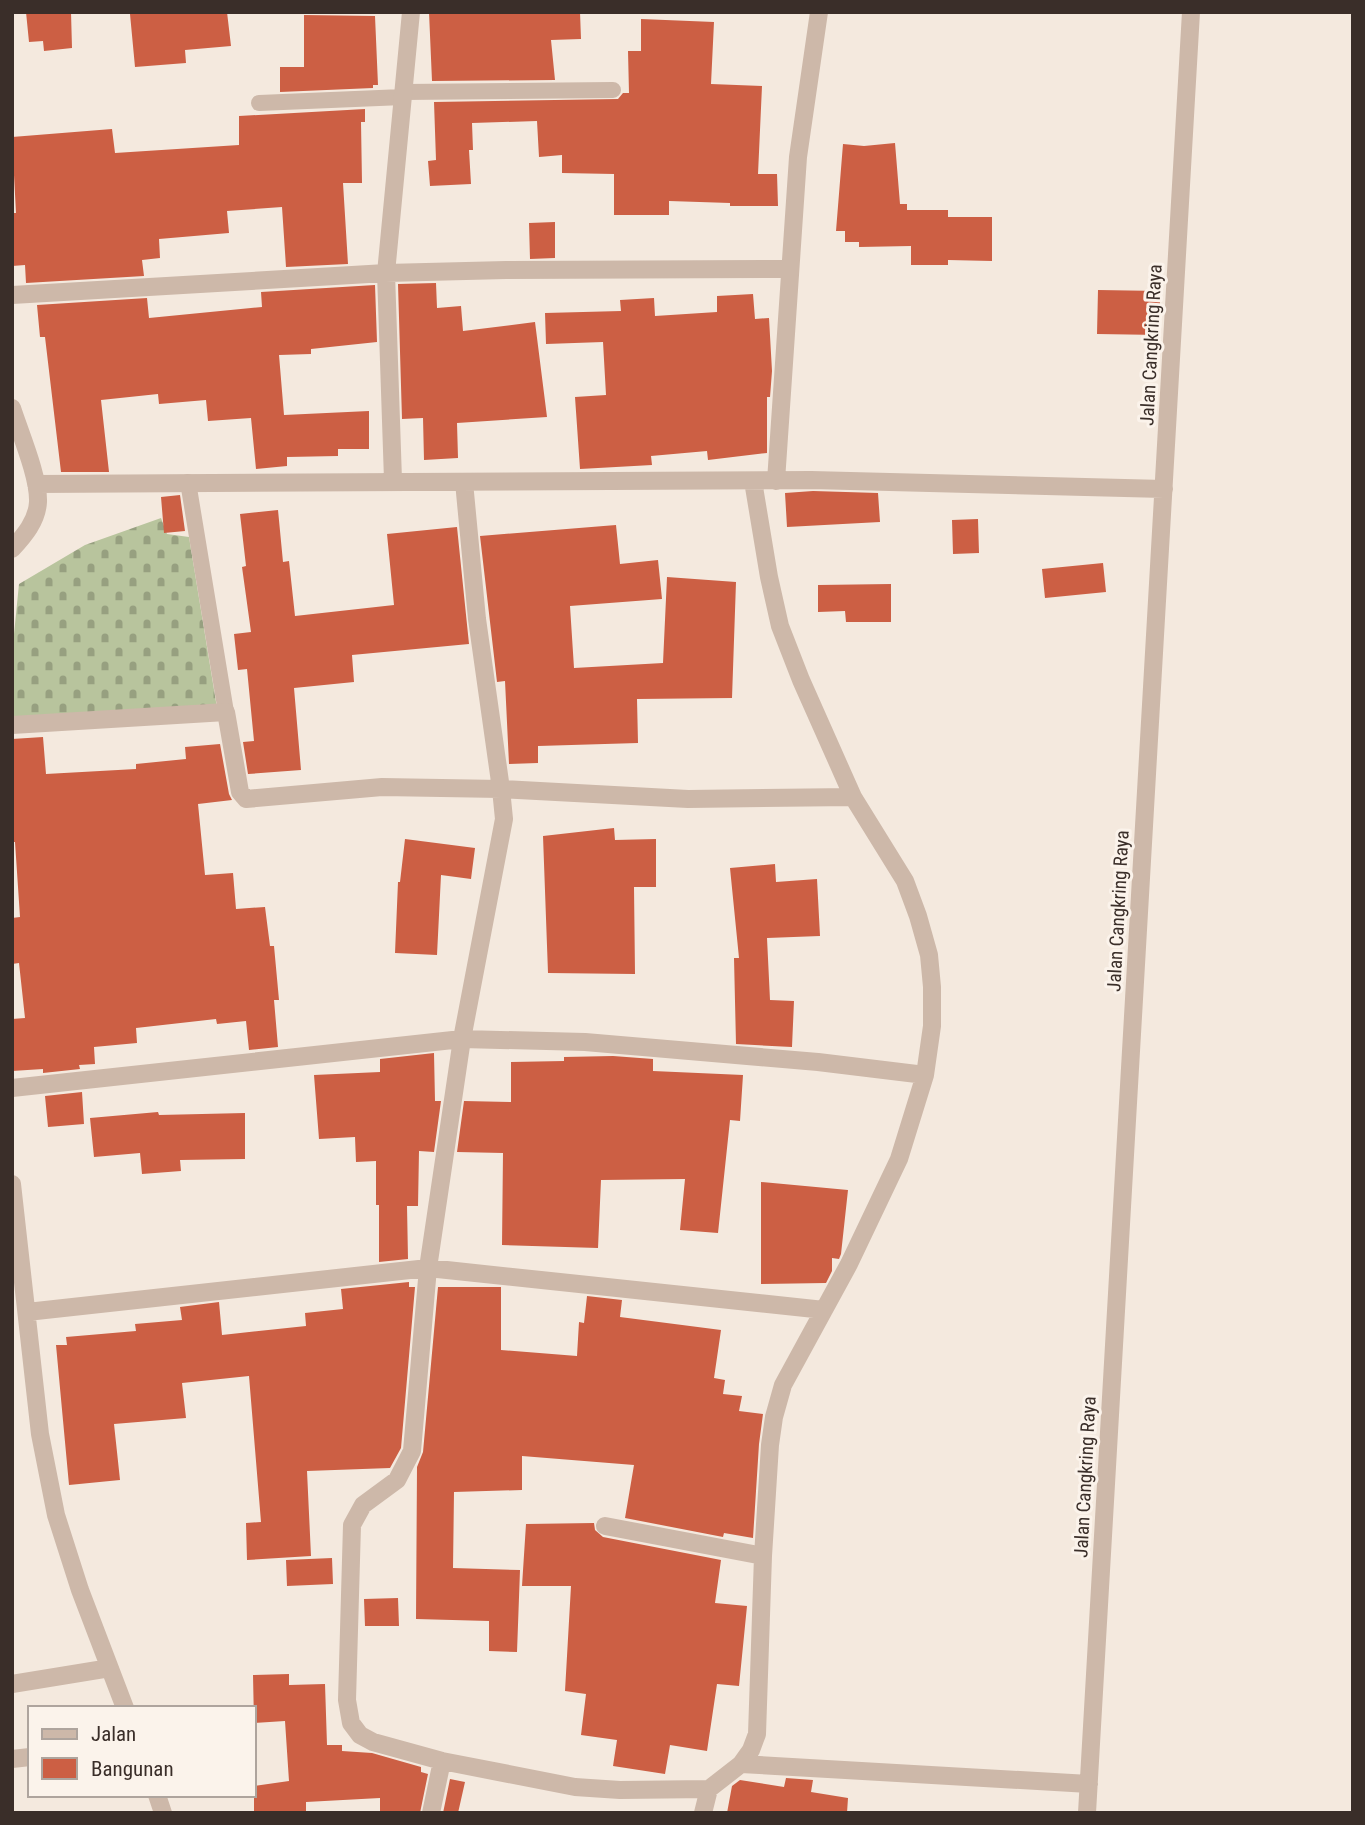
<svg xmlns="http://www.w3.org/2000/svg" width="1365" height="1825" viewBox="0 0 1365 1825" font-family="'Roboto Condensed',sans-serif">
  <defs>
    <pattern id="cemetery-stones" width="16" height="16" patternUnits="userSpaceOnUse" patternTransform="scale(1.75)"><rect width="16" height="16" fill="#b8c49d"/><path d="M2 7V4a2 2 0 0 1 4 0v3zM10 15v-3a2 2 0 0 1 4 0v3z" fill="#97a080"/></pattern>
  </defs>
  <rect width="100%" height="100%" fill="#f4e9de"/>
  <path fill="url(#cemetery-stones)" d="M161 518 167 534 189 537 217 708 12 717V654L19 584 85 545Z"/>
  <path fill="#cc5f44" d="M26 12H71L72 48 44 51 43 41 29 42Z
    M151 12H227L231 46 185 50 186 63 135 67 130 14Z
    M429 12H580L581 39 551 40 555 80 432 81Z
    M304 15 375 16 378 85H373V88L280 92V67H304Z
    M641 19 714 22 711 84 762 86 758 174H777L778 206H730V203L669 201V215H614V174L562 173V155L539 157 537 121 472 123 473 150H469L471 184 430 186 428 161 436 160 434 102 618 99 623 93H629L628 51H641Z
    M365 109V122H361L362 183H343L348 264 286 267 282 207 227 211 229 233 159 239 160 258 142 260 144 276 26 283 25 265 12 266V213H16L12 137 112 129 115 153 239 145V116Z
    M895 143 900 204H907V210H948V217H992V261L948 260V265H911V246L859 247V242H845V231H836L843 144 864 146Z
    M555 222V258L530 259 529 223Z
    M436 283 437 308 461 306 463 331 535 322 547 417 457 423 458 458 424 460 423 418 402 419 398 284Z
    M375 285 377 342 311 349V354L279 355 284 415 369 411V449H338V456L287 457V466L256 469 251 418 208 421 206 400 159 404 158 394 101 400 109 472H61L45 337H40L37 305 147 298 149 318 262 307 261 292Z
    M1098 290 1160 291V335L1097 334Z
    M753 294 755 319 769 318 772 371 770 397H767V453L708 460 707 451 651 456 652 465 580 469 575 397 606 395 603 342 546 344 545 313 621 311 620 300 654 298 655 316 717 312V296Z
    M813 491 878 493 880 522 787 527 785 493Z
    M180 495 185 531 164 533 161 497Z
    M278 510 283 562 289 561 295 616 394 605 387 534 457 527 469 644 352 655 354 682 294 688 301 770 248 774 243 742 254 741 247 669 238 670 234 634 251 632 242 567 246 566 240 514Z
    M978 519 979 553 953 554 952 520Z
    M616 525 620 564 658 560 662 599 570 606 574 668 663 663 667 577 736 582 732 698 637 699 638 743 538 746V763L509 764 505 681 497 682 480 536Z
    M1103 563 1106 592 1045 598 1042 569Z
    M891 584V622H846L845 611 818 612V585Z
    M43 737 46 774 136 769V764L186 759 185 747 220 744 229 794 232 800 198 804 205 875 233 873 236 909 265 907 270 946H274L279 1000H274L278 1047 249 1050 246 1021 217 1024 216 1019 136 1028 137 1043 94 1047 95 1064 79 1065 80 1069 43 1073V1069L12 1071V1019L25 1018 19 963 12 964V918L20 917 15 842H12V739Z
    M614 828 615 840 656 839V887H634L635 974 548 973 543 836Z
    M405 839 475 848 471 879 441 875 437 955 395 953 398 882H400Z
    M775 864 776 882 817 879 820 936 767 938 770 1000 794 1001 792 1047 736 1044 734 958H739L730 868Z
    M434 1053 435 1101H441L434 1152 419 1151 418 1206H407L408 1259 379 1262V1205H376V1161L356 1162 355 1137 319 1139 314 1075 380 1072V1059Z
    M613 1056 653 1059V1071L743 1075 740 1121 730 1120 718 1233 680 1230 685 1179 601 1180 598 1248 502 1245 503 1153 457 1152 464 1101 511 1102V1062L564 1061V1057Z
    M82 1092 84 1124 48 1127 45 1096Z
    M158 1112 159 1115 245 1113V1159L180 1160 181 1171 142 1174 140 1153 94 1157 90 1118Z
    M761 1182 848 1190 841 1254 839 1259 832 1258V1271L826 1283 761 1284Z
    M409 1282V1287H415L401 1448 390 1468 307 1471 311 1556 247 1560 246 1523 261 1522 249 1376 182 1383 186 1418 114 1424 120 1480 69 1485 56 1345H67L66 1337 136 1331 135 1324 182 1320 180 1307 219 1302 222 1335 306 1326 305 1313 343 1309 341 1289Z
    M438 1287H501V1350L577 1356 579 1322 584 1323 587 1296 622 1300 620 1317 721 1330 714 1378 725 1380 723 1394 742 1396 739 1411 763 1414 759 1444 753 1538 724 1533 723 1537 625 1518 634 1465 522 1456V1490L454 1492 453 1568 520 1570 517 1652 489 1651V1621L416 1619 417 1467 423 1452Z
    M594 1523 595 1530 603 1537 721 1560 715 1603 747 1606 739 1686 717 1684 707 1751 670 1745 665 1774 613 1766 617 1740 581 1735 586 1694 565 1691 571 1586H522L526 1524Z
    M332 1558 333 1584 287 1586 286 1560Z
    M398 1598 399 1626H365L364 1599Z
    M289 1674V1685L325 1684 327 1745H342V1751L372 1753 421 1767V1772L428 1774 420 1813H380V1798L306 1802V1813H254V1786L289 1781 285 1721 254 1723 253 1675Z
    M786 1778 813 1780 811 1792 848 1798 847 1813H727L732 1786 740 1780 784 1787Z
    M450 1779 465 1782 458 1813H443Z"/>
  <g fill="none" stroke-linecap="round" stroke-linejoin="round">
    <path stroke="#cdb8a9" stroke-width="16" d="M404 92 613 90
      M259 103 403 97
      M188 482 226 712"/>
    <path stroke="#cdb8a9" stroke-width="18" d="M12 295 386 273 506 270 789 269
      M12 408C20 433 39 477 38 502 37 521 24 536 12 549
      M393 480 386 273 411 12
      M776 481 798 157 819 12
      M464 482 477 619 501 789 504 819 462 1039 428 1268 412 1451 397 1480 363 1505 352 1525 347 1700 351 1723 360 1735 373 1742 442 1761 575 1787 620 1790 709 1789 741 1764 1089 1784
      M36 484 811 480 1164 489
      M12 725 226 712 240 792 246 799 382 787 501 789 688 799 853 797
      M12 1088 462 1039 585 1042 818 1062 925 1075
      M12 1184 40 1434 56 1515 80 1590 125 1708
      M27 1312 428 1268 824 1310
      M605 1526 763 1556
      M12 1684 110 1668
      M12 1759 30 1757
      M741 1764 751 1750 757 1734 763 1556 770 1445 774 1417 783 1385 849 1264 899 1159 925 1075 932 1026V987L929 955 918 916 905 881 853 797 801 680 780 626 769 577 753 481
      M157 1795 163 1813
      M431 1813 442 1761
      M703 1813 709 1789
      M1087 1813 1191 12"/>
  </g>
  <g text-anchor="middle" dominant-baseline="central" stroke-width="6" stroke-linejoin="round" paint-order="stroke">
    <g font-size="19" fill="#3a2e29" stroke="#fbf3eb">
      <text transform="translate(1151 345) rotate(-87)">Jalan Cangkring Raya</text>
      <text transform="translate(1118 911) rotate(-87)">Jalan Cangkring Raya</text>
      <text transform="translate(1085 1477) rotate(-87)">Jalan Cangkring Raya</text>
    </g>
  </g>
  <rect width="1365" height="1825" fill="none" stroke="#3a2e29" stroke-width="28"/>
  <rect x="28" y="1706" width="228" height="91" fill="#fbf3eb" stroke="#aea49d" stroke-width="2"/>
  <rect x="42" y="1729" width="35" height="10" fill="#cdb8a9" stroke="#aea49d" stroke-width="2"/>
  <text x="91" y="1741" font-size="21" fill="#3a2e29">Jalan</text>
  <rect x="42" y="1758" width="35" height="21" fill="#cc5f44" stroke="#aea49d" stroke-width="2"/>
  <text x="91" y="1776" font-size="21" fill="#3a2e29">Bangunan</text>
</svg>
